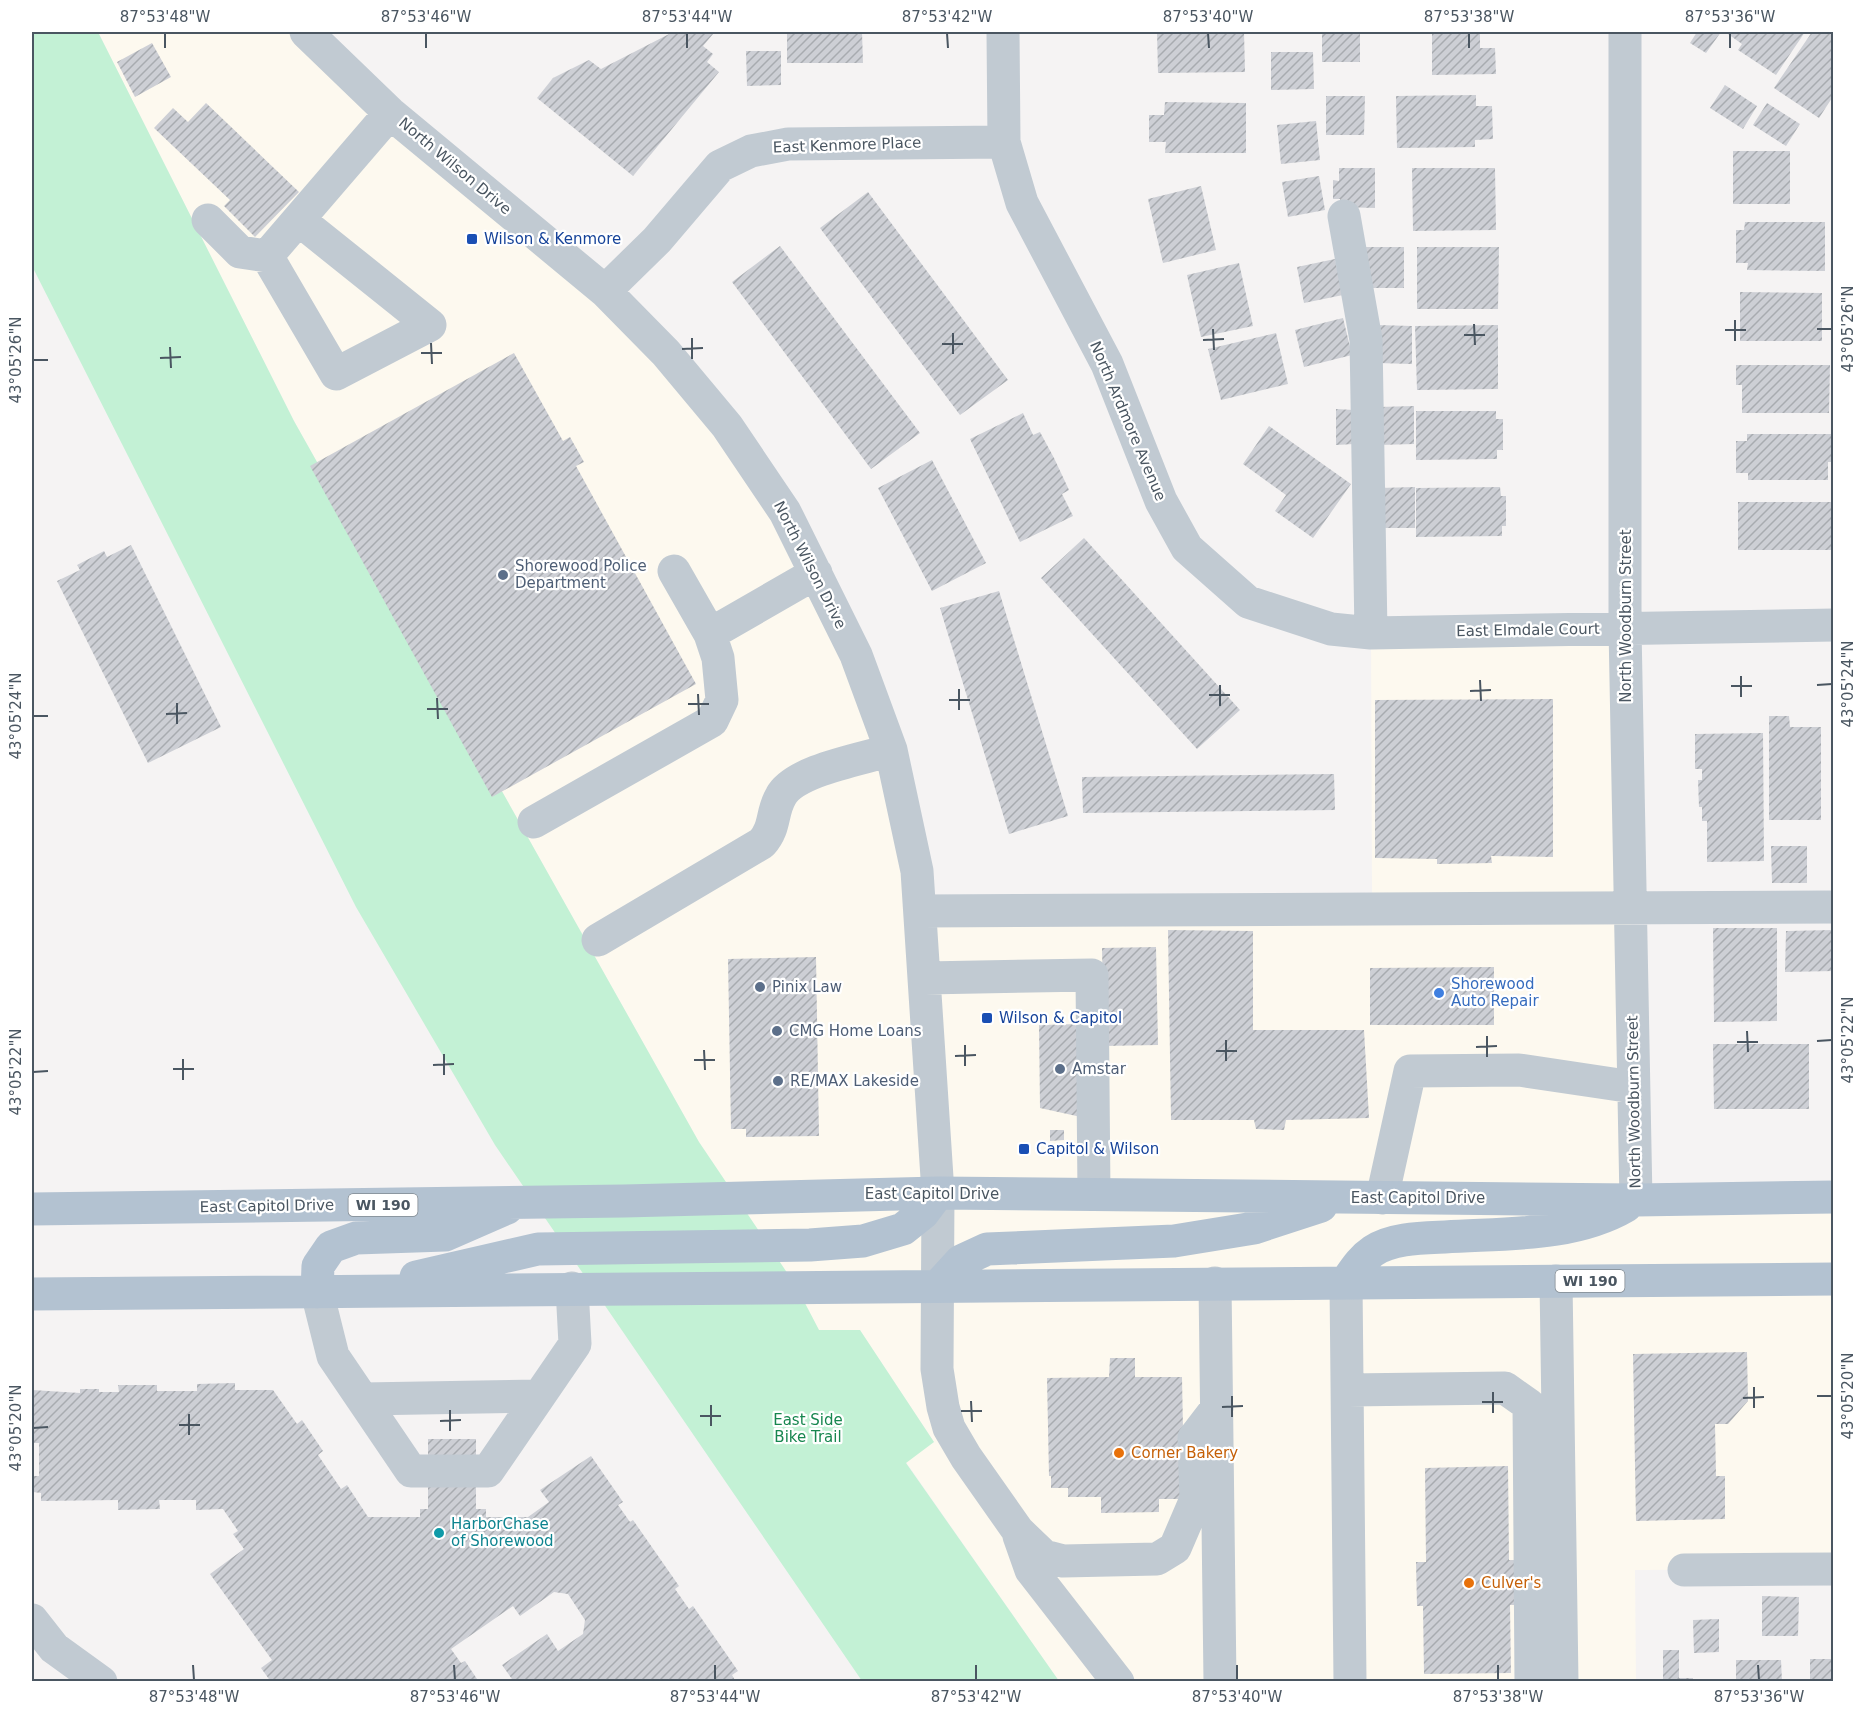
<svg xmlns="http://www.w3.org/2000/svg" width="1865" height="1713" viewBox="0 0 1865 1713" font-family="'DejaVu Sans',sans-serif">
  <defs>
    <pattern id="building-hatch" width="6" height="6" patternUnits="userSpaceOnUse" patternTransform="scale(1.5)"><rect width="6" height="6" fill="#cdcfd5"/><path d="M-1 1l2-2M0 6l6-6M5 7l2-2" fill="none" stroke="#a8abb0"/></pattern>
  </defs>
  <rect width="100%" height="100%" fill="#f5f3f3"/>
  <path fill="#fdf9ef" d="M98 32H306L666 353 856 655 922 911 1372 894 1371 633 1625 628 1636 1200 1833 1197V1569L1635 1570 1636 1681H1059L906 1462 934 1442 860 1330H819L796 1286 699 1142 294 421Z"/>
  <path fill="#c3f1d5" d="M32 32H98L294 421 699 1142 796 1286 819 1330H860L934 1442 906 1463 1059 1681H862L495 1145 356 907 32 266Z"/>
  <path fill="url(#building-hatch)" d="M673 32H710L713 34 703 46 713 54 707 62 719 72 633 176 537 98 553 78 589 60 601 69Z
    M787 32H862L863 63H787Z
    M1157 32H1244L1245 72 1158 73Z
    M1322 32H1360V62H1322Z
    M1432 32H1480V48H1495L1496 74 1432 75Z
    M1697 32H1721L1706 53 1690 43Z
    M1729 32H1805L1776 75 1738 50 1742 44 1728 34Z
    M1812 32H1834V95L1819 118 1774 88Z
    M152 43 171 77 135 97 117 62Z
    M746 51H781V85L747 86Z
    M1271 52H1313L1314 89 1271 90Z
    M1725 85 1757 106 1743 129 1710 108Z
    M1476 95V106H1492L1493 139 1475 140V147L1397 148 1396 96Z
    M1326 96H1365L1364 135H1326Z
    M1165 102 1246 103V153H1165L1166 142H1149V115H1164Z
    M206 103 299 192 255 237 224 206 230 200 154 128 173 108 188 122Z
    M1767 103 1800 124 1786 146 1753 125Z
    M1316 121 1320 160 1281 164 1277 125Z
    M1733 151H1790V204H1733Z
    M1339 168H1375V208L1340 207V199H1333V180L1339 181Z
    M1412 168H1495L1496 230 1413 231Z
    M1319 176 1325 210 1288 217 1282 182Z
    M1201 186 1216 250 1163 263 1148 199Z
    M868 192 1008 380 960 415 820 228Z
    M1745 222H1825V271L1747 270 1748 263H1736V230H1744Z
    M780 246 920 433 871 469 732 282Z
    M1366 247H1404V288H1367Z
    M1417 247H1499L1498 309H1417Z
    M1335 259 1343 295 1304 303 1297 267Z
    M1239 263 1253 326 1201 337 1187 275Z
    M1740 292 1822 293V341H1740Z
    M1343 318 1352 355 1304 367 1295 330Z
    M1377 325 1412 326V364L1377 363Z
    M1498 325V389L1417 390 1415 326Z
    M1276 333 1288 384 1221 400 1208 349Z
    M514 353 563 441 570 437 584 462 576 466 696 684 492 797 310 466Z
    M1736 365H1830L1829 413H1742V385H1736Z
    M1414 406V444L1380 445 1379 407Z
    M1336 409 1354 410V444L1336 445Z
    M1416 411H1496V419H1503V450H1497V459L1416 460Z
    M1023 413 1033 435 1040 432 1054 458 1069 490 1062 494 1073 516 1020 542 970 439Z
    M1269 426 1351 484 1313 538 1275 511 1286 495 1243 464Z
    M1747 434H1834V462H1828V480H1748V473H1736V441H1747Z
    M932 460 986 563 932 591 878 488Z
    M1415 487V528H1379V488Z
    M1500 487 1501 496H1506V526H1502V536L1416 537V488Z
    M1738 502H1834V550H1738Z
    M1084 538 1240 710 1197 749 1041 578Z
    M131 545 221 727 148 763 57 581 80 570 77 565 104 551 107 557Z
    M999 591 1068 816 1009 834 940 608Z
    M1553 699V857L1491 856 1492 863 1437 864V859L1375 858V700Z
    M1769 716H1789L1790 727H1821V820H1769Z
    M1763 733 1764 861 1707 862V821H1702V807H1699L1698 780H1702V769H1695V734Z
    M1334 774 1335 810 1083 813 1082 777Z
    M1771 846H1807V883H1772Z
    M1713 928H1777V1021L1714 1022Z
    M1168 930 1253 931V1030H1364L1369 1118 1286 1120 1284 1130 1256 1129 1254 1120H1171Z
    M1834 930V971L1785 972 1786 931Z
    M1156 947 1158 1045 1104 1046 1102 948Z
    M816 957 819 1136 746 1137V1129H731L728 959Z
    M1494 967V1025H1370V968Z
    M1079 1024 1081 1117 1040 1108 1039 1025Z
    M1713 1044H1809V1109H1714Z
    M1050 1130H1064V1140L1050 1141Z
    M1747 1352 1748 1401 1728 1424H1715L1716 1476H1725V1519L1636 1521 1633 1354Z
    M1110 1358H1135V1377H1182L1183 1430 1190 1499H1159V1512L1101 1513V1497H1068V1488H1051V1476H1049L1047 1378 1109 1377Z
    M235 1383V1390H273L297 1424 302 1420 323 1451 318 1455 341 1489 347 1485 368 1517H420V1509H428V1439H476V1509H486V1517H528L549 1502 540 1490 591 1456 623 1502 618 1505 630 1522 633 1520 679 1586 675 1589 689 1609 693 1606 738 1671 732 1675 736 1682H514L502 1665 547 1634 558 1651 583 1634 585 1620 568 1594 554 1592 520 1616 513 1606 451 1649 461 1663 465 1661 479 1682H271L261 1668 272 1660 210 1574 244 1549 233 1534 238 1531 223 1509 196 1510V1500H159L160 1509 118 1510V1500L41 1501V1493L33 1492V1476H39V1443H32V1390L80 1393V1389H99V1392H119L118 1385H157V1391H197V1384Z
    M1508 1466 1509 1560H1521L1522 1605H1510L1511 1673 1424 1674 1423 1606H1417L1416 1562H1426L1425 1468Z
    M1762 1596 1799 1597 1798 1636H1762Z
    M1719 1619V1652L1694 1653 1693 1620Z
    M1663 1650H1679V1678H1693V1682H1663Z
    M1810 1659H1834V1682H1810Z
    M1736 1660H1781L1782 1682H1736Z"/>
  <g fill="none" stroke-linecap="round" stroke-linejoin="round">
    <path stroke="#c1cad2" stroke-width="33" d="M306 32 390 113 605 291 666 353 727 426 785 512 856 655 891 750 917 871 938 1193 937 1369 943 1407 949 1428 966 1457 1018 1531 1044 1556 1063 1561 1157 1559 1175 1548 1196 1499 1194 1438 1217 1408
      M1003 32 1004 142 1022 203 1107 364 1161 501 1187 548 1248 602 1331 629 1371 633 1834 625
      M1625 32V628L1636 1200
      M1344 216 1366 340 1371 633
      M208 220 240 252 267 256
      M299 220 430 325 336 374 267 256 390 113
      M605 291 657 240 720 166 751 151 788 144 1004 142
      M674 571 710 634
      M534 822 712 721 722 700 718 658 710 634 816 573
      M921 911 1834 907
      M598 940 762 843C776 827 771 813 781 796 795 770 863 759 891 750
      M925 978 1092 975 1094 1194
      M1382 1198 1410 1071 1519 1070 1633 1087
      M1556 1281 1562 1682
      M1346 1282 1350 1682
      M1215 1283 1220 1682
      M317 1292 333 1356 411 1471H488L575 1344 572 1288
      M1348 1390 1505 1388 1529 1405
      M363 1399 539 1396
      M1529 1405 1531 1682
      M1019 1536 1031 1570 1118 1682
      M1684 1570 1834 1569
      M32 1620 54 1648 101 1682"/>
    <path stroke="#b3c2d1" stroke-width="33" d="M32 1209 624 1201 938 1193 1636 1200 1834 1197
      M416 1277 538 1249 810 1245 863 1241 903 1229 923 1213 938 1193
      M1346 1282C1354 1271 1361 1259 1373 1251 1392 1238 1423 1238 1445 1237 1505 1233 1573 1237 1626 1206
      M938 1286 961 1261 987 1249 1174 1241 1254 1228 1321 1206
      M317 1292 318 1266 331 1247 356 1238 445 1235 507 1208
      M32 1294 1834 1279"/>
  </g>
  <path fill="none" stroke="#4a5661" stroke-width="2" d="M165 33V48M426 33V48M687 33V48M947 33 948 48M1208 33 1209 48M1469 33V48M1730 33V48M1735 320V341M1474 324 1475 345M1213 329 1214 350M1817 329H1832M1725 330H1746M953 333V354M1464 335H1485M692 338V359M1203 340 1224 339M431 343 432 364M942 344H963M170 347 171 368M682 349 703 348M421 353H442M160 358 181 357M33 360H48M1741 676V697M1480 680 1481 701M1220 685V706M1817 685 1832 684M1731 686H1752M959 689V710M1470 691 1491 690M698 694 699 715M1209 695H1230M437 698 438 719M949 700H970M177 703V724M688 704H709M427 709H448M166 714 187 713M33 716H48M1747 1031 1748 1052M1487 1036V1057M1226 1040V1061M1817 1041 1832 1040M1737 1042H1758M965 1045V1066M1476 1047 1497 1046M704 1050 705 1070M1216 1051H1237M444 1054V1075M955 1056 976 1055M183 1059V1080M694 1060H715M433 1065 454 1064M173 1069H194M33 1072 48 1071M1754 1387V1408M1493 1392V1413M1232 1396V1417M1817 1396H1832M1743 1398 1764 1397M971 1401 972 1422M1482 1402H1503M711 1405V1426M1222 1407 1243 1406M450 1410V1431M961 1411H982M189 1414V1435M700 1416H721M440 1421 461 1420M179 1425H200M33 1428 48 1427M193 1665 194 1680M454 1665 455 1680M715 1665V1680M976 1665V1680M1237 1665V1680M1498 1665V1680M1758 1665 1759 1680"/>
  <g fill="#1a4fb4" stroke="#fff" stroke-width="2">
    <rect x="466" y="233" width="12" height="12" rx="3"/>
    <rect x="981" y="1012" width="12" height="12" rx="3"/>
    <rect x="1018" y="1143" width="12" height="12" rx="3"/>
  </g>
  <g fill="#5c6f8a" stroke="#fff" stroke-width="2">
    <circle cx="503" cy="575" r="6"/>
    <circle cx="760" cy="987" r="6"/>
    <circle cx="777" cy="1031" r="6"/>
    <circle cx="1060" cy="1069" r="6"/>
    <circle cx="778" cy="1081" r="6"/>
  </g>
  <circle fill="#3f7fe0" stroke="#fff" stroke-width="2" cx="1439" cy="993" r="6"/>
  <g fill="#e8710a" stroke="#fff" stroke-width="2">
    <circle cx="1119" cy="1453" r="6"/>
    <circle cx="1469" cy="1583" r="6"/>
  </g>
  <circle fill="#0f9aa8" stroke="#fff" stroke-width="2" cx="439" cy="1533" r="6"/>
  <g text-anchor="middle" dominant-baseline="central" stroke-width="4.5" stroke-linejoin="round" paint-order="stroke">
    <g fill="#fff" stroke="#808990" stroke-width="1.5">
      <rect x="348.5" y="1194" width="69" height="22" rx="4.5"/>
      <rect x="1555.5" y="1270" width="69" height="22" rx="4.5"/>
    </g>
    <g font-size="14" font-weight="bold" fill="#4a5661">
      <text x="383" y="1205">WI 190</text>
      <text x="1590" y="1281">WI 190</text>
    </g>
    <g font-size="15" fill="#4a5661" stroke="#fff">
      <text transform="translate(847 145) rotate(-2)">East Kenmore Place</text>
      <text transform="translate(455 166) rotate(40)">North Wilson Drive</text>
      <text transform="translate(1128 421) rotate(67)">North Ardmore Avenue</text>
      <text transform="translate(810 565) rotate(63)">North Wilson Drive</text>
      <text transform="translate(1626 616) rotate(-90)">North Woodburn Street</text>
      <text transform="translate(1528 630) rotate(-1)">East Elmdale Court</text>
      <text transform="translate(1634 1102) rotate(-91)">North Woodburn Street</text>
      <text x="932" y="1194">East Capitol Drive</text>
      <text x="1418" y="1198">East Capitol Drive</text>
      <text transform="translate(267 1206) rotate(-1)">East Capitol Drive</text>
    </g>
    <g font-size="15" fill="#164399" stroke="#fff" text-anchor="start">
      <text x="484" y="239">Wilson &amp; Kenmore</text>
      <text x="999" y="1018">Wilson &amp; Capitol</text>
      <text x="1036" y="1149">Capitol &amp; Wilson</text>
    </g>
    <g font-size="15" fill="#4e5e75" stroke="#fff" text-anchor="start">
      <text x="515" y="566">Shorewood Police<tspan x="515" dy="17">Department</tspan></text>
      <text x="772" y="987">Pinix Law</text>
      <text x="789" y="1031">CMG Home Loans</text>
      <text x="1072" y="1069">Amstar</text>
      <text x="790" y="1081">RE/MAX Lakeside</text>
    </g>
    <g font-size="15" fill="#366cbe" stroke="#fff" text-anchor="start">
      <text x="1451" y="984">Shorewood<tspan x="1451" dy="17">Auto Repair</tspan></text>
    </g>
    <g font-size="15" fill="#17864f" stroke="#fff">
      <text x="808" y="1420">East Side<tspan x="808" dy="17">Bike Trail</tspan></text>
    </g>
    <g font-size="15" fill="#c56008" stroke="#fff" text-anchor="start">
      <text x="1131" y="1453">Corner Bakery</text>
      <text x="1481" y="1583">Culver's</text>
    </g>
    <g font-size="15" fill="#0d838f" stroke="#fff" text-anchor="start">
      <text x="451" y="1524">HarborChase<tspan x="451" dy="17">of Shorewood</tspan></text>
    </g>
  </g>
  <rect width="1865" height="1713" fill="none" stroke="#ffffff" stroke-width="66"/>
  <rect x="33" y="33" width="1799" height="1647" fill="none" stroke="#4a5661" stroke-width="2"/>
  <g font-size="15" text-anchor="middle" fill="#4a5661">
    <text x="165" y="22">87°53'48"W</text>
    <text x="426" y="22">87°53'46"W</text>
    <text x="687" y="22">87°53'44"W</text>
    <text x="947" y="22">87°53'42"W</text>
    <text x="1208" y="22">87°53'40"W</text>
    <text x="1469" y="22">87°53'38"W</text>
    <text x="1730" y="22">87°53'36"W</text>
    <text transform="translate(1848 329) rotate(-90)" y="5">43°05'26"N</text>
    <text transform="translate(16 360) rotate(-90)" y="5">43°05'26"N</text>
    <text transform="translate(1848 684) rotate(-90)" y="5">43°05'24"N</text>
    <text transform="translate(16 716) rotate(-90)" y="5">43°05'24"N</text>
    <text transform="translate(1848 1040) rotate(-90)" y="5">43°05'22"N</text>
    <text transform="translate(16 1072) rotate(-90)" y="5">43°05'22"N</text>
    <text transform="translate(1848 1396) rotate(-90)" y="5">43°05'20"N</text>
    <text transform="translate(16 1428) rotate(-90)" y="5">43°05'20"N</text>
    <text x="194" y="1702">87°53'48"W</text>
    <text x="455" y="1702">87°53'46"W</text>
    <text x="715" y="1702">87°53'44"W</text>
    <text x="976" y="1702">87°53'42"W</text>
    <text x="1237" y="1702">87°53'40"W</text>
    <text x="1498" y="1702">87°53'38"W</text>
    <text x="1759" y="1702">87°53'36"W</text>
  </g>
</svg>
